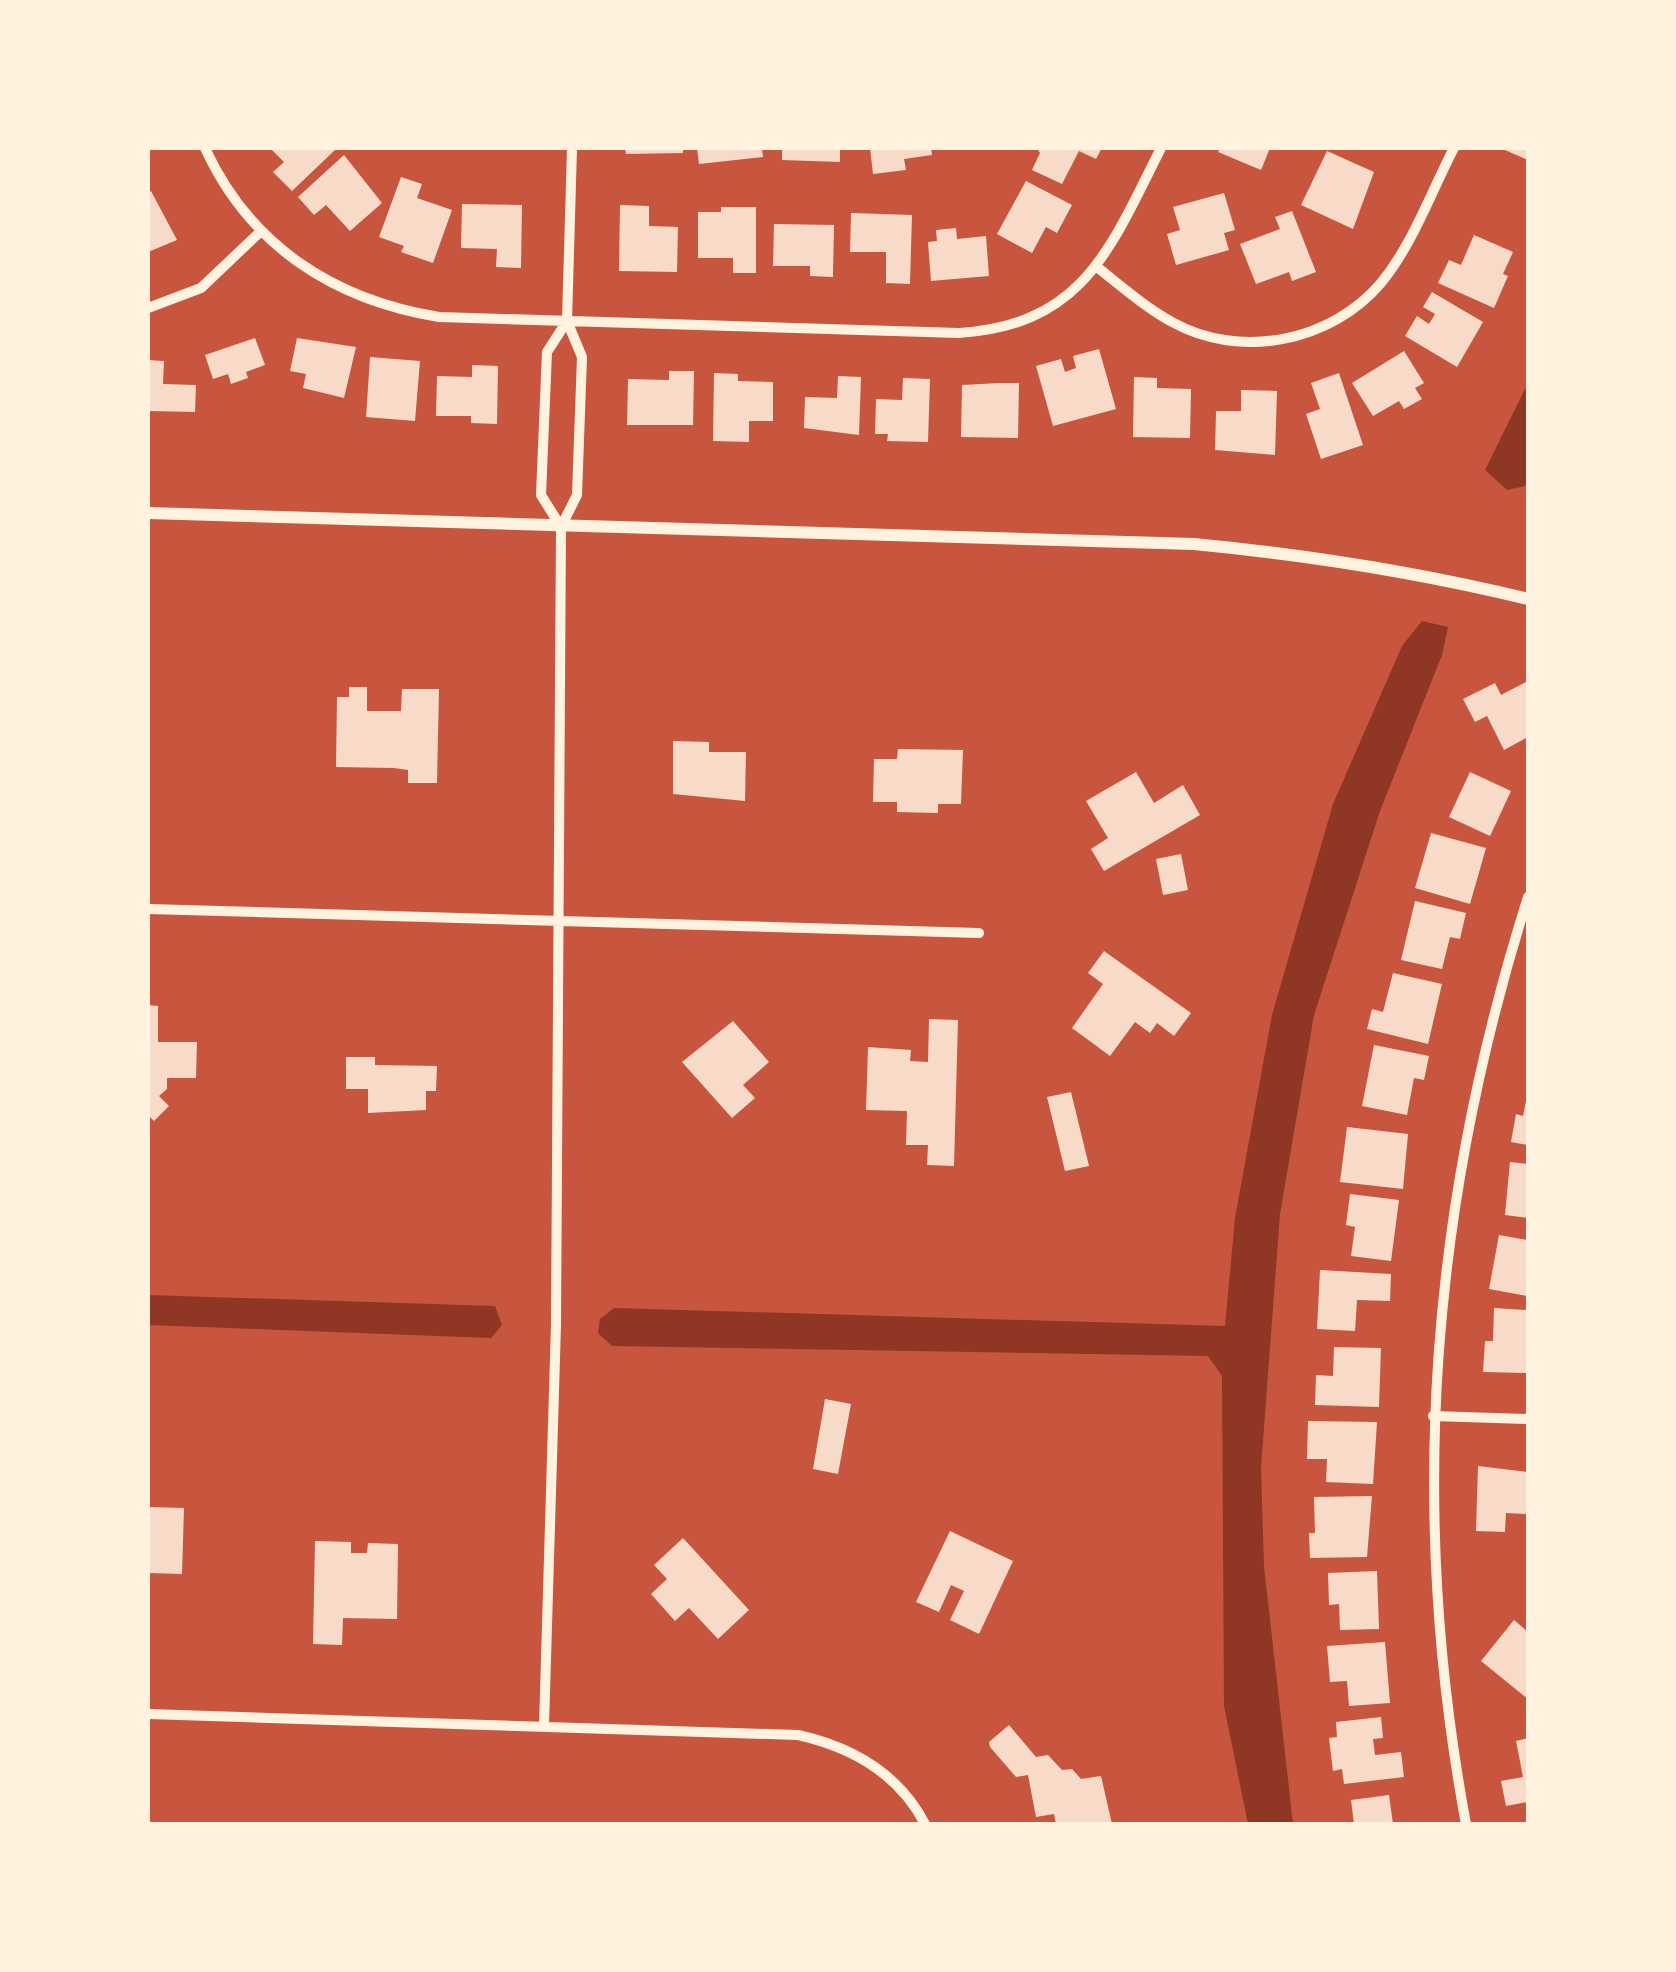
<svg xmlns="http://www.w3.org/2000/svg" width="1676" height="1972" viewBox="0 0 1676 1972" font-family="'Roboto Condensed',sans-serif">
  <rect width="100%" height="100%" fill="#c8553d"/>
  <path fill="#8f3625" d="M1528 383V479L1525 486 1507 490 1485 470Z
    M1422 621 1448 627 1442 655 1380 811 1314 1015 1280 1214 1261 1468 1264 1566 1293 1824H1248L1224 1706 1222 1376 1208 1356 612 1346 598 1333 600 1319 614 1308 1225 1326 1235 1218 1272 1015 1333 804 1402 646Z
    M148 1295 495 1306 502 1325 491 1338 148 1325Z"/>
  <path fill="#f7dbc8" d="M270 148H333L335 150 292 191 273 172 284 162Z
    M625 148H683V153L626 154Z
    M697 148H762L763 157 699 164Z
    M782 148H840V162L782 160Z
    M870 148H931L932 155 904 159 906 170 873 174Z
    M1037 148H1102L1096 159 1079 151 1062 184 1032 170 1040 153Z
    M1220 148H1270L1261 170 1218 152Z
    M1507 148H1528V160L1505 150Z
    M1327 151 1374 172 1353 229 1301 205Z
    M344 155 382 203 350 231 326 205 314 215 298 197Z
    M401 177 422 184 417 198 452 210 433 263 401 252 404 246 379 237Z
    M1026 181 1072 205 1057 233 1046 227 1032 253 997 234Z
    M151 191 177 240 148 252V193Z
    M1224 193 1235 230 1224 233 1229 250 1176 265 1167 234 1180 230 1173 207Z
    M462 204 522 205 521 268 496 267 497 249 461 248Z
    M620 205 649 206V226L678 227 677 272 619 271Z
    M721 207H756V273H733V258H698V212H721Z
    M1292 211 1316 272 1292 281 1289 272 1256 284 1240 244 1280 229 1275 217Z
    M851 213 912 215 910 284 886 283V252H850Z
    M774 224 834 225 833 277 810 276V266H773Z
    M956 228 957 239 986 236 989 276 931 281 928 242 937 241 936 230Z
    M1474 235 1513 252 1503 274 1508 276 1494 308 1438 283 1449 260 1461 265Z
    M1432 292 1483 322 1457 367 1405 336 1417 316 1429 324 1435 314 1423 307Z
    M255 338 265 365 246 372 248 378 231 384 228 374 213 379 205 355Z
    M297 338 356 347 344 398 303 388 306 374 290 371Z
    M1099 349 1116 409 1053 426 1036 366 1061 359 1065 372 1076 368 1073 356Z
    M1404 351 1424 383 1415 388 1422 399 1404 409 1399 401 1373 416 1352 383Z
    M370 357 420 361 415 421 366 417Z
    M148 360 164 361 163 384 196 385 195 412 148 411Z
    M472 365 498 366 497 424 471 423V416H436L437 376 472 377Z
    M669 371H694L693 425H627L628 379 669 380Z
    M714 373 738 374V381L773 382V421H749V442L713 441Z
    M1339 373 1363 445 1321 459 1306 414 1320 409 1311 383Z
    M838 376 861 377 859 435 804 428 805 397 837 398Z
    M1134 377 1157 378V388L1191 389 1190 438 1133 437Z
    M903 378 930 379 928 442 887 441 888 434H875L876 399 902 400Z
    M999 383H1019L1018 438 961 437 962 385Z
    M1241 390 1277 391 1275 455 1215 450 1216 411H1241Z
    M1528 681V737L1504 750 1487 716 1475 722 1463 699 1495 683 1501 695Z
    M349 687H367V711H401L402 689H439L437 783H408V770L394 768 336 767 337 697H349Z
    M673 741 709 742V752H746L745 801 673 794Z
    M898 749 963 750 961 804H938V813L897 812V802H873L874 759H897Z
    M1136 772 1154 803 1183 785 1200 815 1104 871 1091 849 1108 838 1086 801Z
    M1470 772 1511 791 1490 836 1449 817Z
    M1431 833 1486 848 1470 904 1415 888Z
    M1181 854 1188 890 1163 895 1156 859Z
    M1415 901 1466 913 1460 939 1450 937 1442 969 1401 960Z
    M1104 951 1191 1013 1174 1036 1157 1023 1150 1033 1135 1022 1110 1056 1072 1028 1103 984 1088 973Z
    M1393 973 1442 984 1428 1044 1367 1029 1372 1009 1383 1012Z
    M148 1005 158 1006V1042H197L196 1078H167V1089L159 1096 169 1106 154 1121 148 1115Z
    M929 1019 958 1020 954 1166 927 1165 928 1145H906L907 1111 866 1110 868 1047 911 1050 910 1061 928 1062Z
    M733 1021 769 1062 743 1085 755 1098 732 1118 682 1062Z
    M1374 1045 1429 1056 1424 1080 1414 1078 1407 1115 1362 1106Z
    M346 1057H375V1065L437 1066 436 1091H426V1110L368 1113V1089H346Z
    M1071 1092 1089 1166 1065 1171 1047 1097Z
    M1527 1096H1528V1145L1511 1142 1516 1114 1523 1116Z
    M1347 1127 1408 1134 1403 1189 1340 1182Z
    M1510 1162 1528 1164V1218L1505 1215Z
    M1350 1194 1399 1200 1391 1261 1351 1256 1355 1227 1346 1225Z
    M1499 1235 1528 1240 1527 1296 1489 1289Z
    M1320 1270 1391 1274 1390 1301 1357 1300 1355 1331 1317 1329Z
    M1494 1308 1528 1310V1373L1483 1372 1485 1341H1493Z
    M1334 1347 1381 1348 1379 1407 1315 1405 1316 1375 1333 1376Z
    M825 1399 851 1404 838 1474 813 1469Z
    M1308 1421 1377 1422 1373 1484 1326 1482 1327 1459H1307Z
    M1478 1466 1528 1472V1514L1506 1513 1505 1532 1476 1531Z
    M1372 1496 1367 1557 1310 1558 1309 1533H1315L1314 1497Z
    M148 1507 184 1508 182 1574 148 1573Z
    M950 1531 1013 1561 979 1634 950 1620 964 1591 951 1585 939 1612 916 1602Z
    M683 1538 749 1610 718 1639 689 1608 675 1621 651 1594 667 1579 654 1565Z
    M315 1541 351 1542V1553H367L368 1543 398 1544 397 1619 343 1618 342 1645 313 1644Z
    M1377 1571 1379 1629 1340 1630 1339 1604 1329 1605 1328 1573Z
    M1514 1620 1528 1632V1699L1481 1661Z
    M1385 1642 1390 1703 1349 1706 1347 1681 1330 1682 1327 1646Z
    M1381 1717 1383 1738 1373 1739 1375 1755 1401 1752 1404 1777 1344 1784 1342 1769 1333 1771 1329 1738 1337 1737 1336 1722Z
    M1009 1725 1036 1757 1048 1755 1062 1770 1072 1769 1081 1779 1101 1776 1112 1824H1056L1054 1814 1036 1817 1028 1775 1016 1777 990 1747 989 1742Z
    M1528 1738V1802L1506 1806 1501 1781 1523 1777 1516 1741Z
    M1389 1795 1393 1824H1354L1351 1800Z"/>
  <g fill="none" stroke-linecap="round" stroke-linejoin="round">
    <path stroke="#fff3e0" stroke-width="10" d="M205 148C250 246 334 300 439 317L959 333C1084 325 1111 247 1161 148
      M1097 267C1121 286 1145 307 1172 322 1240 360 1331 342 1381 283 1413 244 1431 192 1454 148
      M148 308 201 288 260 232
      M561 527 541 495 547 352 567 321
      M148 909 979 933
      M1433 1416 1528 1419
      M148 1714 798 1735C852 1747 899 1774 925 1824
      M544 1726 556 1324 561 527 577 495 582 357 567 321 572 148
      M1466 1824C1407 1507 1431 1204 1528 897"/>
    <path stroke="#fff3e0" stroke-width="12" d="M148 513 1194 544C1308 555 1417 572 1528 599"/>
  </g>
  <rect width="1676" height="1972" fill="none" stroke="#fff3e0" stroke-width="300"/>
</svg>
